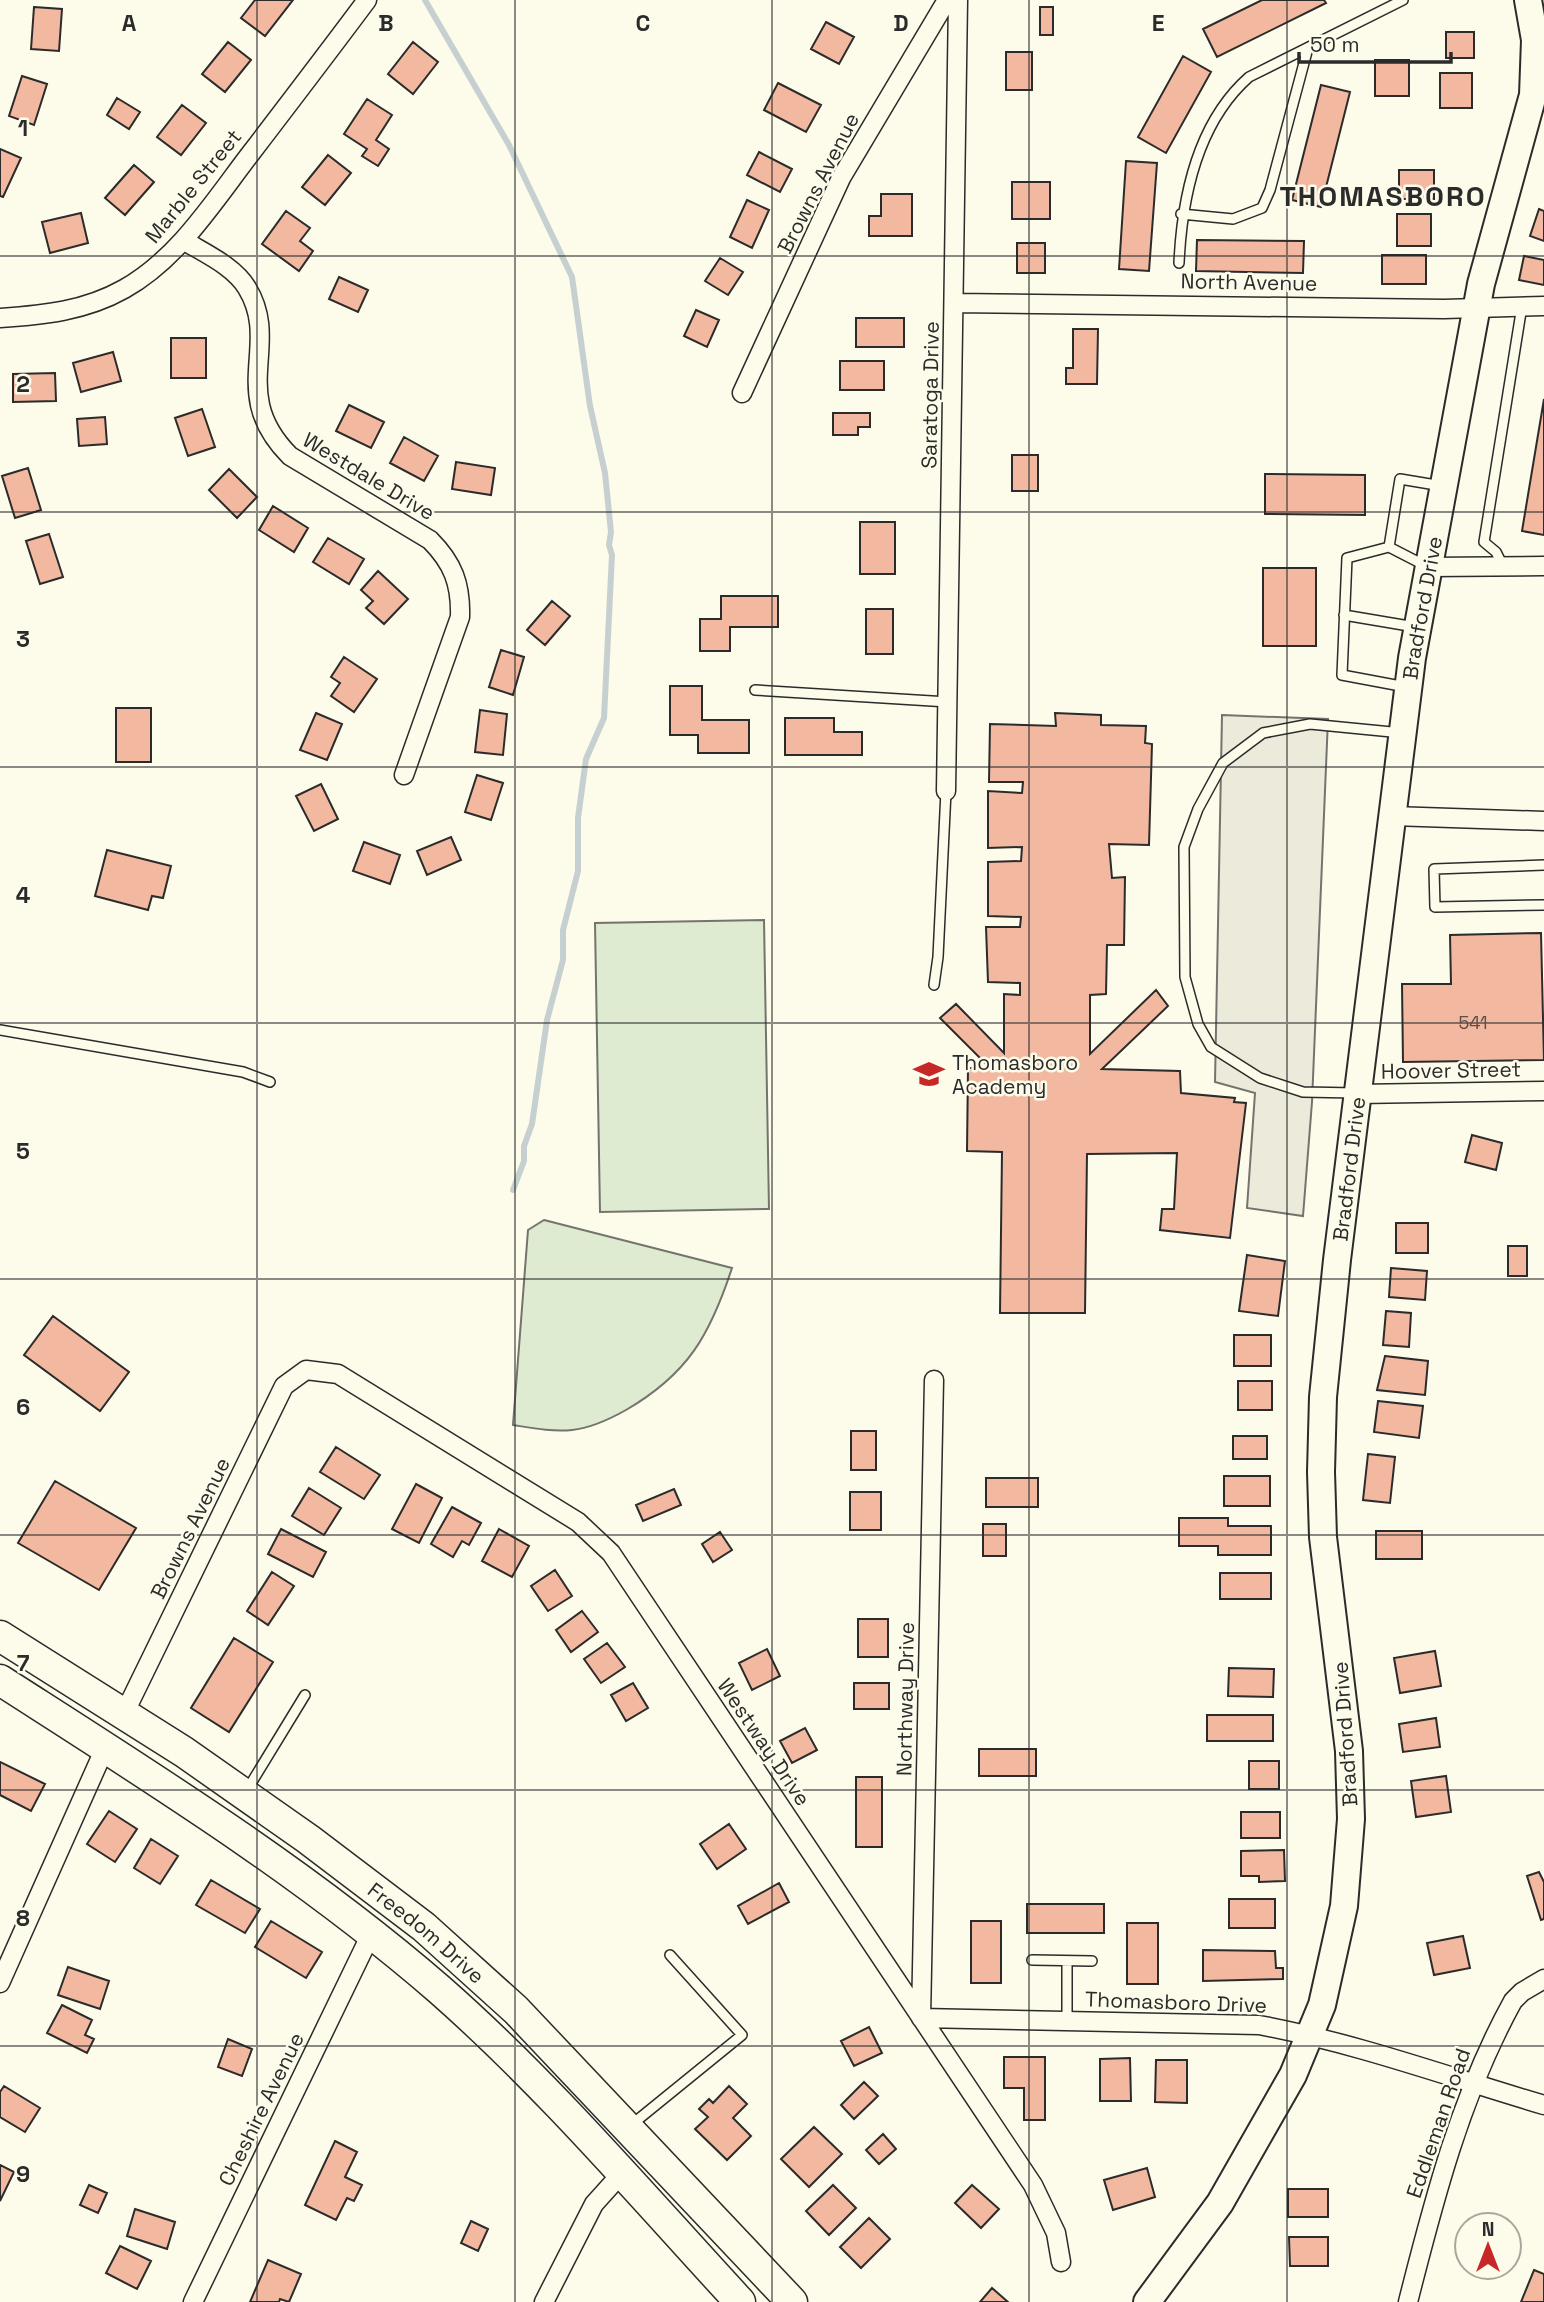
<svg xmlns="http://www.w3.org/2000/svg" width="1544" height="2302" viewBox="0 0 1544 2302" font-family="'Space Grotesk',sans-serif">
  <rect width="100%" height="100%" fill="#fdfbea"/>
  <path fill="#deebd1" stroke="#74746e" stroke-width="2" d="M764 920 769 1209 600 1212 595 923Z
    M544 1220 732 1268C710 1335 688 1374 626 1410 610 1419 591 1428 572 1430 552 1432 532 1428 513 1425L528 1230Z"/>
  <path fill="#eceadb" stroke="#74746e" stroke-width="2" d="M1222 715 1328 719 1312 1102 1303 1216 1247 1208 1255 1093 1215 1082Z"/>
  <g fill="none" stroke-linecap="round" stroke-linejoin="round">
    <path stroke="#c7d0d0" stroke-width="6" d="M425 0 509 145 572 277 590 406 605 473 611 532 609 545 612 555 604 718 586 759 578 818V871L563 930V960L547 1020 532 1124 524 1146V1161L513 1190"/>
  </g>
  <path fill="#f2b8a0" stroke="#2b2b2b" stroke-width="2" d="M255 0H293L265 36 241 18Z
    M1262 0H1324L1326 3 1217 57 1203 29Z
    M34 7 62 9 59 51 31 49Z
    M1040 7H1053V35H1040Z
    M826 22 854 37 839 64 811 49Z
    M1446 32H1474V58H1446Z
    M228 42 251 60 225 92 202 74Z
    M413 42 438 62 413 94 388 74Z
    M1006 52H1032V90H1006Z
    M1183 56 1211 72 1166 153 1138 137Z
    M1375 60H1409V96H1375Z
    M1440 73H1472V108H1440Z
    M22 76 47 84 34 125 9 116Z
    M778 83 821 105 806 132 764 110Z
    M1321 85 1350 92 1321 207 1292 200Z
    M117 98 140 112 129 129 107 115Z
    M367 99 392 115 376 140 389 149 378 166 362 156 367 149 344 134Z
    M182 105 206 123 181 155 157 137Z
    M0 149 21 158 3 197 0 196Z
    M759 152 792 169 780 192 747 175Z
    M328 155 351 173 325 205 302 187Z
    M1126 161 1157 163 1149 271 1119 269Z
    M134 165 154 182 125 215 105 198Z
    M1399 170H1434V199H1399Z
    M1012 182H1050V219H1012Z
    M881 194H912V236H869V216H881Z
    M747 200 769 210 752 248 730 237Z
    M1539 209 1544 211V241L1530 236Z
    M286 211 310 228 300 241 313 251 299 271 262 244Z
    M81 213 88 243 50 253 42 222Z
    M1397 214H1431V246H1397Z
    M1197 240 1304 241 1303 273 1196 271Z
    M1017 243H1045V273H1017Z
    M1382 255H1426V284H1382Z
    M1524 256 1544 260V285L1519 280Z
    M720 258 743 272 728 295 705 281Z
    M339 277 368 290 358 312 329 299Z
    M696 310 719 320 707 347 684 336Z
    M856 318H904V347H856Z
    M1073 329H1098L1097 384H1066V368H1073Z
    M171 338H206V378H171Z
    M113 352 121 381 81 392 73 363Z
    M840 361H884V390H840Z
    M55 373 56 401 13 402V374Z
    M1544 399V535L1522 531Z
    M349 405 384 422 371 448 336 431Z
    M202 409 215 447 188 456 175 418Z
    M833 413H870V427H858V435H833Z
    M105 417 107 444 79 446 77 419Z
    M404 437 438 456 424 481 390 463Z
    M1012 455H1038V491H1012Z
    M456 462 495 468 491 495 452 489Z
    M28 468 41 510 15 518 2 476Z
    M229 469 257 497 237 518 209 490Z
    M1265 474 1365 475V515L1265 514Z
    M273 506 308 528 294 552 259 530Z
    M860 522H895V574H860Z
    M49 534 63 577 40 584 26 541Z
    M328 538 364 559 349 584 313 562Z
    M1263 568H1316V646H1263Z
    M378 571 408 599 384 624 366 608 373 601 361 590Z
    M721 596H778V627H730V651H700V619H721Z
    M552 601 570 616 545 645 527 630Z
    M866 609H893V654H866Z
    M501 650 524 657 513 695 489 687Z
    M344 657 377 679 354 712 331 696 340 683 331 677Z
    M670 686H702V720H749V753H698V735H670Z
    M116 708H151V762H116Z
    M480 710 507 714 503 755 475 752Z
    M316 713 342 724 327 760 300 750Z
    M1055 713 1101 715V725L1146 726 1145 743 1152 744 1149 845 1109 844 1112 878 1125 877 1124 945H1107L1106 994 1090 995V1054L1156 990 1168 1006 1102 1069 1180 1071 1181 1093 1235 1098 1234 1102 1246 1103 1230 1238 1160 1230 1162 1209H1174L1177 1153 1087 1154 1085 1313H1000L1002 1152 967 1151 968 1068H990L940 1018 956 1004 1004 1053V994L1020 995V983L988 982 986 927H1020L1021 917 988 916V862L1021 861 1022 847 988 848V791L1022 793 1023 782H989L990 724 1056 726Z
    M785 718H834V732H862V755H785Z
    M477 775 503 783 491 820 465 812Z
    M321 784 338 819 314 831 296 796Z
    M451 837 461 860 427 875 417 851Z
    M364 842 400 855 390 884 353 871Z
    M107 850 171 866 163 898 152 896 148 910 95 896Z
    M1541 933 1544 1060 1403 1062 1402 984H1451L1450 935Z
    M1472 1135 1502 1143 1496 1170 1465 1162Z
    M1396 1223H1428V1253H1396Z
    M1508 1246H1527V1276H1508Z
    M1247 1255 1285 1261 1278 1316 1239 1311Z
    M1391 1268 1427 1271 1425 1300 1389 1297Z
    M1386 1311 1411 1313 1409 1347 1383 1345Z
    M53 1316 129 1372 100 1411 24 1355Z
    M1234 1335H1271V1366H1234Z
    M1385 1356 1428 1361 1425 1395 1377 1390Z
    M1238 1381H1272V1410H1238Z
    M1378 1401 1423 1406 1419 1438 1374 1432Z
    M851 1431H876V1470H851Z
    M1233 1436H1267V1459H1233Z
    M336 1447 380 1475 364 1499 320 1472Z
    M1368 1454 1395 1457 1390 1503 1363 1500Z
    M1224 1476H1270V1506H1224Z
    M986 1478H1038V1507H986Z
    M55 1481 136 1528 99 1590 18 1543Z
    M416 1484 442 1498 419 1543 392 1529Z
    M309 1488 341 1508 324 1535 292 1516Z
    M674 1489 681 1505 643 1521 636 1505Z
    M850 1492H881V1530H850Z
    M452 1507 481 1523 469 1545 462 1541 453 1557 431 1544Z
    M1179 1518H1228V1526H1271V1555H1218V1546H1179Z
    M983 1524H1006V1556H983Z
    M281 1529 326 1552 313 1577 268 1554Z
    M499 1529 529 1546 512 1577 482 1561Z
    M1376 1531H1422V1559H1376Z
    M720 1532 732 1550 713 1562 702 1544Z
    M555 1570 572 1596 548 1611 531 1586Z
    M272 1572 294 1586 268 1625 247 1611Z
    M1220 1573H1271V1599H1220Z
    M582 1611 598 1632 571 1652 556 1630Z
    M858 1619H888V1657H858Z
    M234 1638 273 1662 229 1732 191 1708Z
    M607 1643 625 1667 601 1683 584 1659Z
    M767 1649 780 1676 752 1690 739 1663Z
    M1435 1651 1441 1686 1400 1693 1394 1658Z
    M1229 1668 1274 1669 1273 1697 1228 1696Z
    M633 1683 648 1708 626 1721 611 1695Z
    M854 1683H889V1709H854Z
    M1207 1715H1273V1741H1207Z
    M1436 1718 1440 1747 1403 1752 1399 1724Z
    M805 1728 817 1750 792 1763 780 1741Z
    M979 1749H1036V1776H979Z
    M1249 1761H1279V1789H1249Z
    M0 1762 45 1784 31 1811 0 1795Z
    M1446 1776 1451 1812 1416 1817 1411 1781Z
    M856 1777H882V1847H856Z
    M109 1811 137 1829 115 1862 87 1844Z
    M1241 1812H1280V1838H1241Z
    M729 1824 746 1849 717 1869 700 1844Z
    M151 1839 178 1856 160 1884 134 1868Z
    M1284 1850 1285 1881 1259 1882V1876H1241V1851Z
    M1539 1872 1544 1882V1919L1541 1920 1527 1876Z
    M211 1880 260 1909 245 1933 196 1905Z
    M779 1883 789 1902 748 1924 738 1906Z
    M1229 1899H1275V1928H1229Z
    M1027 1904H1104V1933H1027Z
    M271 1921 322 1952 306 1978 255 1947Z
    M971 1921H1001V1983H971Z
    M1127 1923H1158V1984H1127Z
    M1463 1936 1470 1968 1434 1975 1427 1943Z
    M1203 1950 1275 1951 1276 1968H1283V1979L1203 1981Z
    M68 1967 109 1981 100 2009 58 1995Z
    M62 2005 92 2020 85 2035 94 2039 87 2053 47 2033Z
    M869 2027 882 2053 854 2066 841 2041Z
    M228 2039 252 2049 242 2076 218 2067Z
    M1004 2057H1045V2120H1024V2088H1004Z
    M1130 2058 1131 2101H1100V2059Z
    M1156 2060H1187V2103L1155 2102Z
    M864 2082 878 2096 854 2119 841 2105Z
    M4 2086 40 2108 25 2132 0 2117V2092Z
    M729 2086 747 2104 733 2118 751 2136 727 2160 695 2129 708 2117 699 2109 709 2099 713 2103Z
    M814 2127 842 2154 809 2187 781 2159Z
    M883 2134 896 2149 879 2164 866 2150Z
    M335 2141 357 2152 345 2177 362 2185 354 2201 347 2198 336 2220 305 2205Z
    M0 2165 14 2172 0 2201Z
    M1147 2168 1155 2197 1113 2210 1104 2180Z
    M89 2185 107 2193 98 2213 80 2205Z
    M833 2185 856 2208 829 2235 806 2211Z
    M972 2185 999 2209 981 2228 955 2203Z
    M1288 2189H1328V2217H1288Z
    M135 2209 175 2222 167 2249 127 2236Z
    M869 2218 890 2239 861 2268 840 2247Z
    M471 2221 488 2229 478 2251 461 2243Z
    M1289 2237H1328V2266H1290Z
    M120 2246 151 2261 137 2289 106 2273Z
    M268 2260 301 2274 289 2302 280 2299 279 2302H250Z
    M1534 2270 1544 2274V2302H1521Z
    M992 2288 1008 2302H980Z"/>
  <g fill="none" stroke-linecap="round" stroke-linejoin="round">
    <g stroke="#2b2b2b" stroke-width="12">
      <path id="lane" d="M1181 214 1233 219 1262 208 1270 190 1308 48
        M1179 263C1182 197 1197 123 1249 77L1403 0
        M1389 547 1347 558 1342 675 1406 687
        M1426 566 1389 547 1400 479 1442 486
        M1503 566 1496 552 1484 542 1522 306
        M1344 615 1415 627
        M755 690 948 702
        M1544 865 1434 869 1435 907 1544 905
        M934 985 938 957 946 791
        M0 1030 243 1072 270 1082
        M1356 1093 1303 1092 1260 1078 1211 1047 1198 1024 1185 977 1184 847 1198 809 1223 763 1263 733 1310 724 1402 733
        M247 1790 305 1695
        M1032 1960 1092 1961
        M1067 1961V2021
        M630 2126 742 2035 670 1955"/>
    </g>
    <g stroke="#2b2b2b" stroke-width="21">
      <path id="street" d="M183 240C204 253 234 266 247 288 282 345 227 393 290 456L430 540C453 563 461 584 460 617L404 775
        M954 303 1444 309 1544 306
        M0 318C44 315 85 311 124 289 178 259 214 201 251 153 290 102 329 51 367 0
        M742 393 841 178 947 0
        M1427 567 1544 566
        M946 791 958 0
        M1392 816 1544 821
        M1358 1094 1544 1091
        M934 1380 921 2018 1259 2025C1356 2043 1449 2077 1544 2105
        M124 1714 284 1386 306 1370 338 1374 578 1522 611 1553 1033 2185 1056 2233 1061 2262
        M0 1983 105 1748
        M193 2302 370 1936
        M544 2302 594 2204 621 2174
        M1408 2302C1434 2199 1461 2095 1513 2001L1522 1992 1544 1979"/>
    </g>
    <g stroke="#2b2b2b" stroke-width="30">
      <g id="secondary">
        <path id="s1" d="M1147 2302 1220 2203 1293 2075 1322 2005 1344 1906 1351 1819 1349 1751 1323 1537 1321 1472 1323 1397 1337 1260 1412 658 1481 284 1533 95 1535 40 1528 0"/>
      </g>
    </g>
    <g stroke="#2b2b2b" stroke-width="33">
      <g id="primary">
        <path id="s2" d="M0 1636 184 1752 308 1839 424 1927 516 2010 792 2302"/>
        <path d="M0 1680C151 1777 304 1872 440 1990 548 2085 643 2197 740 2302"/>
      </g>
    </g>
    <use href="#lane" stroke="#fdfbea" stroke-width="9"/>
    <use href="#street" stroke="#fdfbea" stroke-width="18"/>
    <use href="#secondary" stroke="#fdfbea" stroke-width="26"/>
    <use href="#primary" stroke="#fdfbea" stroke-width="30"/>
  </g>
  <path fill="none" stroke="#2b2b2b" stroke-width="2" stroke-opacity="0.55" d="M257 0V2302M515 0V2302M772 0V2302M1029 0V2302M1287 0V2302M0 256H1544M0 512H1544M0 767H1544M0 1023H1544M0 1279H1544M0 1535H1544M0 1790H1544M0 2046H1544"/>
  <defs>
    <g id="school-bare" transform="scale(2.415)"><path d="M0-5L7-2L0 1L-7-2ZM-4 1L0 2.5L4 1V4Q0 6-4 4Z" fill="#c62828" stroke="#fdfbea" stroke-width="2.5" paint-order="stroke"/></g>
  </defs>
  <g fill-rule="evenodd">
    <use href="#school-bare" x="929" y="1074"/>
  </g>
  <g text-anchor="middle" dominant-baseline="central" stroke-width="5" stroke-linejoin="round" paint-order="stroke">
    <g font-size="18" fill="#5d4e48">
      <text x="1473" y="1022">541</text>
    </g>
    <g font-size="21" fill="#2b2b2b" stroke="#fdfbea">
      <text transform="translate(818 183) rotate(-63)">Browns Avenue</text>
      <text transform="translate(193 186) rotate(-51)">Marble Street</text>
      <text transform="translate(1249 282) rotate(1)">North Avenue</text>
      <text transform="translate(930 395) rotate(-89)">Saratoga Drive</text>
      <text transform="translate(369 476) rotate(31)">Westdale Drive</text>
      <text stroke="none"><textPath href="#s1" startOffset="1754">Bradford Drive</textPath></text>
      <text transform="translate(1451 1070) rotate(-1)">Hoover Street</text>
      <text stroke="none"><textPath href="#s1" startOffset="1188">Bradford Drive</textPath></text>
      <text transform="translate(190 1528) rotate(-64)">Browns Avenue</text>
      <text transform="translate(905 1699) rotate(-89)">Northway Drive</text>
      <text transform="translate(1345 1734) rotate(-94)">Bradford Drive</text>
      <text transform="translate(764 1742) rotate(56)">Westway Drive</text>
      <text stroke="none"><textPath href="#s2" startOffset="520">Freedom Drive</textPath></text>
      <text transform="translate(1176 2002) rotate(2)">Thomasboro Drive</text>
      <text transform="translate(261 2109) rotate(-64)">Cheshire Avenue</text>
      <text transform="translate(1438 2123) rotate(-71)">Eddleman Road</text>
    </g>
    <g font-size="21" fill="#2b2b2b" stroke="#fdfbea" text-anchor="start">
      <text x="952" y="1062">Thomasboro<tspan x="952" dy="24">Academy</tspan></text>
    </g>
    <g font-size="28" font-weight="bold" letter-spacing="2" fill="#2b2b2b" stroke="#fdfbea">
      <text x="1383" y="196">THOMASBORO</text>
    </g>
  </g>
  <g font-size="23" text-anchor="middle" font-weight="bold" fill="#2b2b2b" stroke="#fdfbea" stroke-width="5" stroke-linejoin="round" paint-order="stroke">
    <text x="129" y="31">A</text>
    <text x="386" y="31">B</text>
    <text x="643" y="31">C</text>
    <text x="901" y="31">D</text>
    <text x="1158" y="31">E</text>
    <text x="23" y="136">1</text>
    <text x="23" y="392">2</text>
    <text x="23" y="647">3</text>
    <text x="23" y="903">4</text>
    <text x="23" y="1159">5</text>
    <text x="23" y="1415">6</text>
    <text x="23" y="1671">7</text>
    <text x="23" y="1926">8</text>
    <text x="23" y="2182">9</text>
  </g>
  <g transform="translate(1488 2246)"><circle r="33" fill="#fdfbea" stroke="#a9a89e" stroke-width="2"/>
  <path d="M0-5L12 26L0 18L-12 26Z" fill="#c62828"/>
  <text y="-10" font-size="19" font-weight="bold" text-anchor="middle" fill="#2b2b2b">N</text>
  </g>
  <path d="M1299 52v10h152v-10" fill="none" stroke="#2b2b2b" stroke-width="3.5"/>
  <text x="1310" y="52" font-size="21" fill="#2b2b2b" stroke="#fdfbea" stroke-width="5" paint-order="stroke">50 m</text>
</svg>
